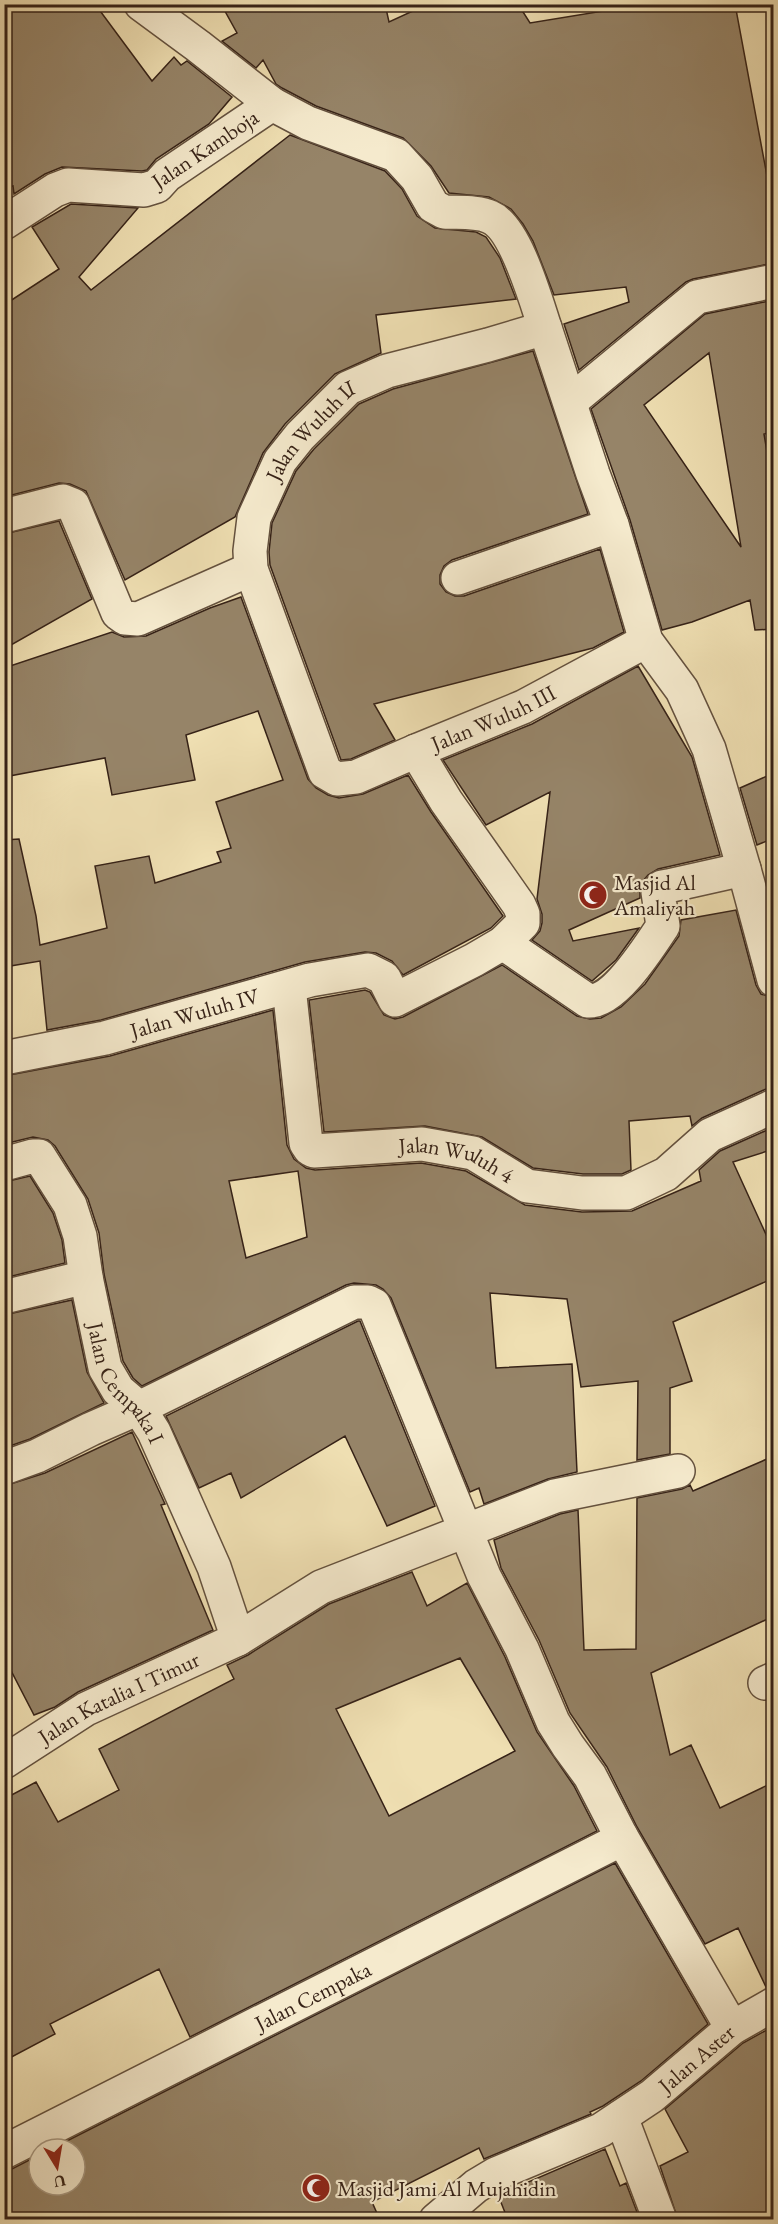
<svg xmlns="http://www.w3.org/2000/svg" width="778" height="2224" viewBox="0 0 778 2224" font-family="'EB Garamond',serif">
  <rect width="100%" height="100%" fill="#efdfb2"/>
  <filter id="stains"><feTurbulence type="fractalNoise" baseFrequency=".00333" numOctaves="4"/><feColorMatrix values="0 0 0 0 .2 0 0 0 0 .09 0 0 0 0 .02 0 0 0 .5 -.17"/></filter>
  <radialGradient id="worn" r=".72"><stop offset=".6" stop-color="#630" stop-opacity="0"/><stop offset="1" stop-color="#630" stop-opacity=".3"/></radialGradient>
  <path fill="#968468" stroke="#362217" stroke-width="1.5" fill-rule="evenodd" d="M4 4H95L152 81 174 57 181 65 187 61 232 97 209 124 156 159 147 170 142 171 62 167 45 174 14 194 13 186 4 188Z
    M221 4H385L389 22 428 4H518L530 23 646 4H735L767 176 774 175V263L693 279 686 282 579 370 564 324 629 302 626 287 554 295 533 241 523 224 511 209 489 197 449 193 431 166 403 138 316 106 282 88 276 84 263 60 256 68 222 41 237 33Z
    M290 135 385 171 402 189 417 216 435 228 476 232 486 237 500 258 516 299 376 315 381 353 335 374 285 424 263 453 235 517 125 580 86 491 70 484 59 483 4 497V305L59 269 32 227 71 204 138 208 79 277 91 290Z
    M774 300V432L764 434 774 493V629L755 630 750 600 692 622 662 630 630 520 591 409 705 314ZM709 353 741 547 644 405Z
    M533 351 588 514 452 560 444 566 440 575V584L446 592 455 596H464L600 549 624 632 593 648 374 704 395 740 351 759 341 760 270 565 269 552 272 523 296 471 314 449 359 404 393 389Z
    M59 521 92 599 4 649V534Z
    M241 597 308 779 316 788 328 795 339 798 363 794 408 775 431 812 503 916 491 928 403 975 392 961 376 953 365 952 305 962 101 1020 47 1030 40 961 4 967V840L19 839 36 916 40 945 107 928 95 866 149 856 155 883 221 862 217 852 231 848 216 802 283 780 258 711 186 735 195 780 112 795 105 758 4 777V668L112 632 124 637 146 636 210 608Z
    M638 666 692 757 720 855 658 869 648 875 643 881 640 888V898L569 930 573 941 639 928 616 960 592 981 532 940 540 931 542 923V914L537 899 550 792 486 825 443 760 532 724Z
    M774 773V838L757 845 740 788Z
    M736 910 756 985 761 994 774 998V1088L766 1089 702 1118 692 1126 690 1116 629 1121 631 1170 622 1174H583L533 1168 482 1137 425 1126 324 1132 309 1000 365 990 370 992 384 1015 395 1019 403 1017 502 965 577 1016 590 1019 601 1018 621 1007 645 984 679 936 681 920Z
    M273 1010 287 1145 294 1159 306 1168 315 1170 421 1163 466 1171 525 1205 582 1212 632 1211 701 1181 699 1170 720 1151 774 1127V1149L733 1162 774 1252V1278L673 1322 692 1381 670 1388V1454L637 1460 638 1381 581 1387 567 1299 490 1293 496 1368 572 1364 577 1472 548 1479 484 1504 479 1488 470 1492 391 1298 383 1289 376 1285 354 1283 346 1285 142 1386 133 1378 123 1361 104 1274 99 1233 88 1199 55 1146 48 1140 33 1137 4 1144V1076L110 1056ZM298 1171 307 1237 246 1258 229 1181Z
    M30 1176 53 1213 62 1240 65 1263 4 1278V1182Z
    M72 1300 87 1372 104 1403 30 1439 4 1448V1315Z
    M358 1321H360L435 1506 387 1526 345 1436 241 1498 231 1473 199 1488 166 1416Z
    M132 1432 165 1504 161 1505 213 1630 78 1692 55 1707 34 1715 4 1657V1486L45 1473Z
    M774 1456V1616L651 1673 670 1755 691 1745 720 1808 774 1782V1985L766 1987 738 1928 705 1944 637 1827 607 1767 570 1713 539 1640 501 1568 494 1540 560 1514 578 1510 584 1650 636 1649 637 1498 682 1489 690 1485 693 1491Z
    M412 1572 427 1606 467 1583 505 1657 537 1732 574 1786 597 1831 190 2037 159 1969 50 2024 55 2034 4 2061V1799L36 1782 58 1822 119 1790 99 1749 234 1679 227 1665 248 1655 329 1604ZM460 1658 515 1751 389 1816 336 1709Z
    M615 1863 708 2024 641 2081 603 2106 590 2112 591 2114 484 2159 479 2148 372 2202 380 2220H4V2173L39 2155V2185H75V2149H51Z
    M774 2026V2220H678L660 2166 688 2152 665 2109 743 2043Z
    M605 2149 620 2186 626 2183 640 2220H508L498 2195Z"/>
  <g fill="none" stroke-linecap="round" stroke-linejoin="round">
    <g stroke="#64513e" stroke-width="36">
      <g id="minor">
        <path d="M141 4 198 46 272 104 308 123 396 155 417 178 433 206 444 212C458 213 477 211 490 217 516 228 536 301 545 328"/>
        <path d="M4 223 55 190 68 185 144 190 157 186 167 175 272 104"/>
        <path d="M570 402 697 297 774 281"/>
        <path d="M4 516 63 501 73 505 118 613 125 618 138 619 251 569"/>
        <path d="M458 578 612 525"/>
        <path id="s1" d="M416 751 356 777 337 779 325 772 251 569 250 551 254 518 280 461 300 436 348 388 387 371 488 345 545 328 593 474 612 525 646 641 682 690 709 749 744 869 774 980"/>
        <path d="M503 943 588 1001C614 1003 649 947 663 926L658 892 662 887 668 886 744 869"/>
        <path id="s2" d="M289 987 306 1143 310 1149 314 1151 422 1144 473 1153 527 1186 582 1193H626L666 1174 710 1135 774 1106"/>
        <path id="s3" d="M4 1058 105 1038 310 980 368 970 384 978 395 1000 474 960 503 943 523 923V914L519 905 446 801 416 751 523 707 646 641"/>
        <path id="s4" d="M4 1164 33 1156H39L70 1205 80 1236 86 1277 105 1368 118 1390 139 1408 154 1432 214 1567 238 1639"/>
        <path d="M4 1297 86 1277"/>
        <path d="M4 1468 37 1456 91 1429 139 1408 354 1302H368L374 1305 484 1576 522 1649 553 1722 568 1746 590 1776 621 1836 732 2028"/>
        <path d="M765 1683 774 1679"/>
        <path id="s5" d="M4 1762 86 1709 238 1639 321 1587 555 1496 678 1471"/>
        <path d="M621 2117 660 2220"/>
        <path id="s6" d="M4 2152 618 1841 621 1836"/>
        <path id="s7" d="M436 2220 476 2186 496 2174 601 2130 652 2096 732 2028 774 2004"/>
      </g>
    </g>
    <use href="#minor" stroke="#f5eacd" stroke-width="33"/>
  </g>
  <defs>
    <g id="mosque-disc" transform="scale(1.5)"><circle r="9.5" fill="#8f2418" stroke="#f5eacd"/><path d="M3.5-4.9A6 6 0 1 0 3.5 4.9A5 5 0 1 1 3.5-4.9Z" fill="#fff"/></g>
  </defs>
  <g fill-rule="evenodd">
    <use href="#mosque-disc" x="593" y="895"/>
    <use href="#mosque-disc" x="316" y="2188"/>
  </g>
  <g text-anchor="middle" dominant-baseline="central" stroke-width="4.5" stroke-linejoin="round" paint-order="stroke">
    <g font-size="22" fill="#362217" stroke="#f5eacd">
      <text transform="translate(205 149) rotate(-34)">Jalan Kamboja</text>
      <text stroke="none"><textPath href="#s1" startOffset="471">Jalan Wuluh II</textPath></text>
      <text stroke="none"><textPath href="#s3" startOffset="856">Jalan Wuluh III</textPath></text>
      <text stroke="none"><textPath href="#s3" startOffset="196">Jalan Wuluh IV</textPath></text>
      <text stroke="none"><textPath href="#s2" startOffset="314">Jalan Wuluh 4</textPath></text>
      <text stroke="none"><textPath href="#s4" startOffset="284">Jalan Cempaka I</textPath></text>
      <text stroke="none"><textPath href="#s5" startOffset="132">Jalan Katalia I Timur</textPath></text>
      <text stroke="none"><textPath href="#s6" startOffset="346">Jalan Cempaka</textPath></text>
      <text stroke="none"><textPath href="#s7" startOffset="309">Jalan Aster</textPath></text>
    </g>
    <g font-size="22" fill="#362217" stroke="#f5eacd" text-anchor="start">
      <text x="614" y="882">Masjid Al<tspan x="614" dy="25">Amaliyah</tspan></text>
      <text x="337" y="2188">Masjid Jami Al Mujahidin</text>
    </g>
  </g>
  <rect width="778" height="2224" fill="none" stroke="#efdfb2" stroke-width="24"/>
  <rect x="6" y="6" width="766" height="2212" fill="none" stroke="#362217" stroke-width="3"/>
  <rect x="12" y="12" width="754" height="2200" fill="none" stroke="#362217" stroke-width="1.5"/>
  <g transform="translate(57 2167) rotate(169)"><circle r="28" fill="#f5eacd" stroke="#a99a84" stroke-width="1.5"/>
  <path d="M0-4.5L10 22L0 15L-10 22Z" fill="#8f2418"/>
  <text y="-9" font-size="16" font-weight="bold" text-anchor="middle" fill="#362217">U</text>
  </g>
  <rect width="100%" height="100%" filter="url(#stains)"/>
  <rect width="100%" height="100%" fill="url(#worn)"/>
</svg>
